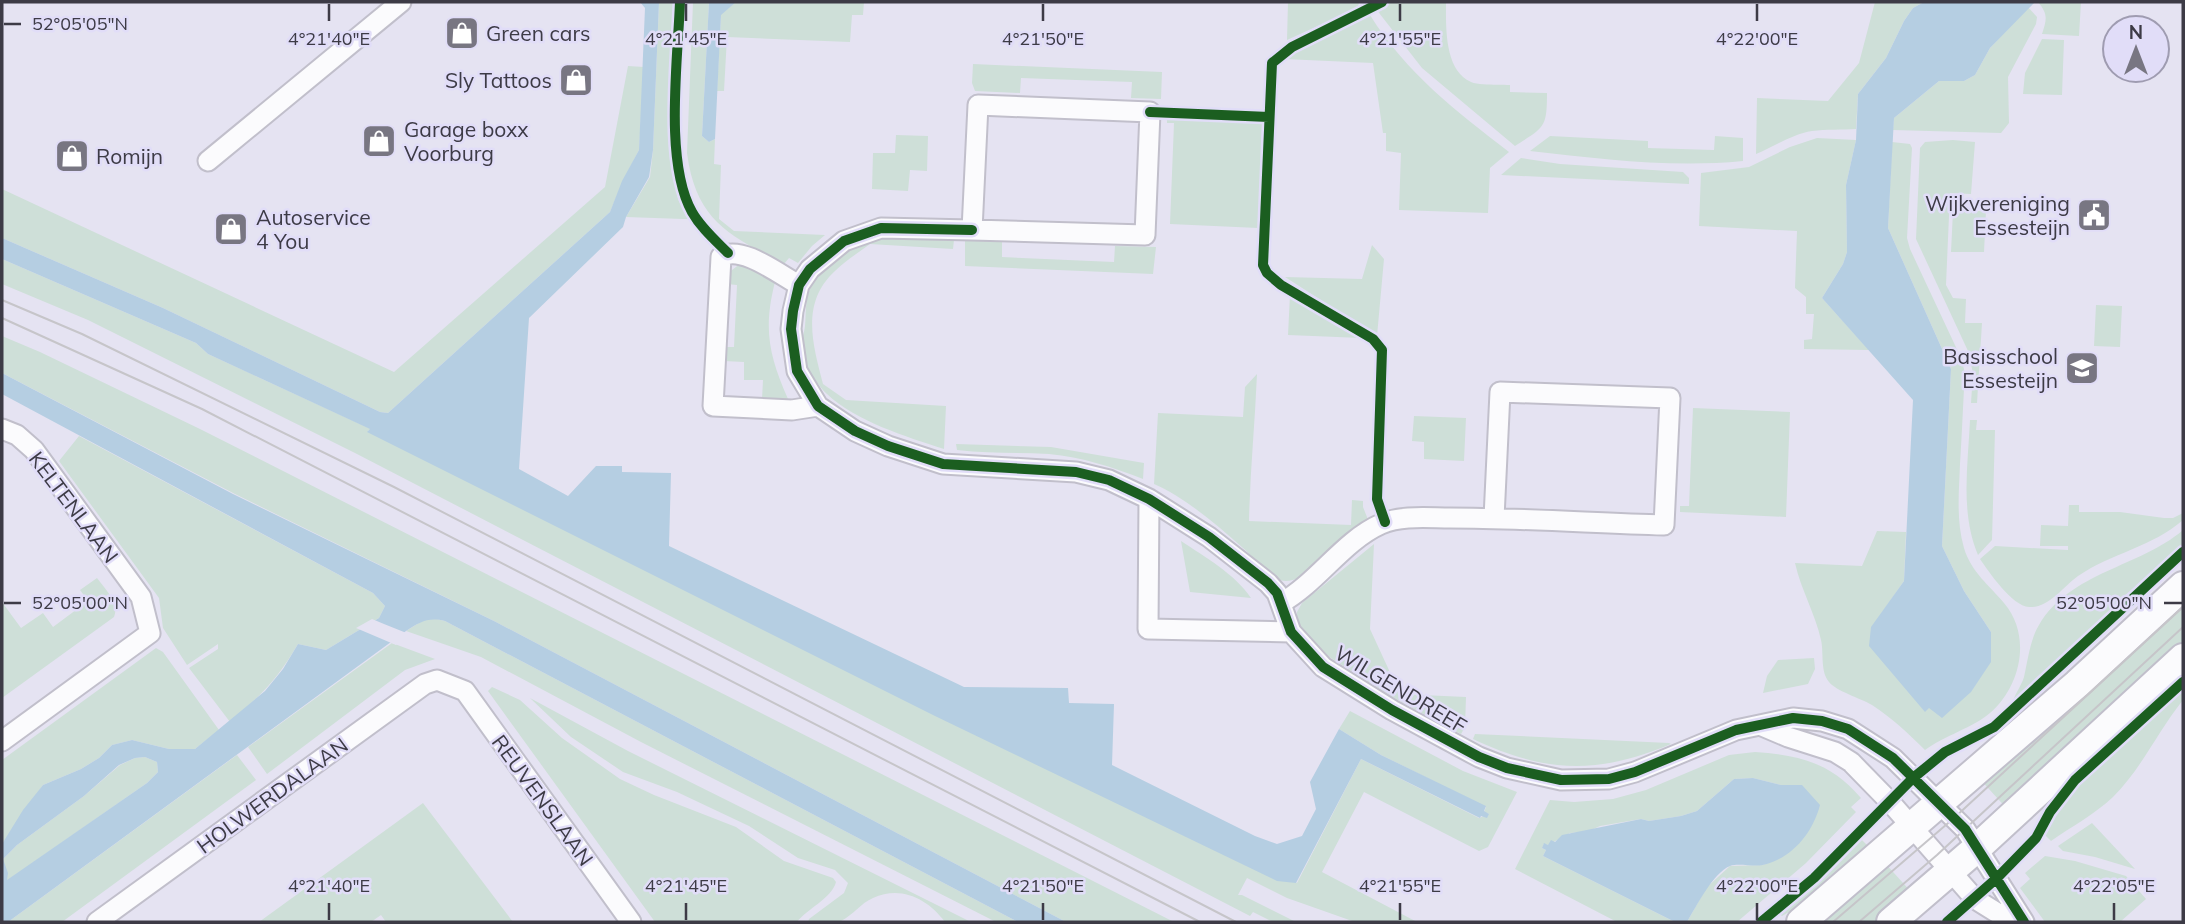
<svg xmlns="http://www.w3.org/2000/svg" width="2185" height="924" viewBox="0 0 2185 924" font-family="Mulish,sans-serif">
  <rect width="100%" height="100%" fill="#e5e3f2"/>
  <path fill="#cedfd8" d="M659 2H674L671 164 678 199 688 219H683L626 217 650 177 653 150Z
    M693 2H709L702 136 709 142 715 139 714 164 721 165 719 219 734 231 825 235 812 246 798 263 789 258 784 264C729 235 696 221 687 153Z
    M736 2H864L863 15H852L850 42 727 37 724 91H717L721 14Z
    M1288 2H1359L1358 8 1287 40Z
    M1391 2H1446C1446 26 1444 70 1471 82 1481 86 1499 84 1510 85V92L1547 93C1547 129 1544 127 1515 146L1422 68 1376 9Z
    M1875 2H1924L1913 8 1904 21 1886 58 1858 94 1856 129C1842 130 1826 129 1812 131 1792 134 1774 147 1756 154L1757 98 1828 101 1859 63Z
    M2038 2H2081L2079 36 2042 34C2047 19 2048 14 2038 2Z
    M2028 7 2037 17 2036 24 2008 77 2009 123 2001 133 1893 130 1894 118 1939 81H1964L1975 75 1990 48Z
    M1370 15C1406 73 1456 111 1509 152L1490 168 1488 213 1399 210 1401 153 1386 151V133H1383L1373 63 1284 59V57Z
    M2042 39 2064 40 2062 95 2023 94 2025 73Z
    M973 64 1162 72 1161 99 1131 98 1132 82 1021 78 1020 93 975 91 972 83Z
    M628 66 644 67 639 150 623 181 610 212 388 413 380 412 163 308 2 238V189L394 372 605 187Z
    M1167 116 1263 121 1258 228 1170 224 1174 123H1167Z
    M896 135 928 136 927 171 910 170 908 191 872 189 873 153H895Z
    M1550 136 1648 141V148L1714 150 1715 136 1743 138V161C1672 168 1601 159 1530 151Z
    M1817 138 1856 140 1846 185 1847 252 1843 264 1822 298 1869 350 1804 349V340L1812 339 1814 314H1806V297L1795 288 1797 231 1699 226 1701 173 1749 167 1790 147Z
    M1953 140 1975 142 1971 194 1950 193 1946 285 1953 298 1966 299 1965 323H1982L1977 403H1971L1973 373 1968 351 1916 239 1920 148 1925 142Z
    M1892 142 1910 144 1912 148 1907 238 1910 249 1961 358 1965 373C1963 403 1962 433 1960 464 1959 493 1956 520 1964 548 1971 572 1990 586 2004 603 2032 636 2021 686 1990 713 1974 727 1944 736 1925 750 1908 733 1892 718 1872 705 1860 698 1836 691 1829 682 1820 671 1824 653 1821 640 1815 613 1801 590 1795 563L1862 566 1877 531 1906 532 1904 581 1872 627 1925 711 1991 632 1964 591 1942 546 1951 369 1888 228Z
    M1521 158 1560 164 1683 172 1689 178V184L1501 175Z
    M1953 211H1986L1984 252H1951Z
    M882 237 954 240 953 249 870 244C858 253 845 261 835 271 800 303 813 345 823 384L846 400 946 406 944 449C907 437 855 421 827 394 819 387 803 363 801 353 800 345 804 334 805 326 806 315 805 299 810 289 823 260 854 245 882 237Z
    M965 239 1002 242V257L1114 262 1115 246 1156 247 1153 274 965 266Z
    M1372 245 1384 259 1377 336 1285 277 1362 279Z
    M2 259 196 343 208 354 371 429 368 431 1297 883 1361 759 1479 818 1489 814 1484 812 1486 807 1381 755 1339 729 1350 711 1463 771 1517 792 1488 847 1479 851 1364 792 1322 872 1417 922H1355L1287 898 1247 878 1238 895H1242L1296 922H1273L1253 912 1250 916 355 453 88 320 2 284Z
    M741 263 775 282C763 329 769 356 788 399H762L763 380H744V362L724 361 725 347H734L737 285 727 284V274Z
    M1290 295 1362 338 1288 335Z
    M2096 305 2122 306 2120 347 2094 346Z
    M2 336 40 352 200 429 1174 922H1066L494 621 235 494 2 373Z
    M1257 374C1255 423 1250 472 1249 521L1351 525 1352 500 1363 501V507L1369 522 1301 577C1292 581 1284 583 1275 578 1262 573 1254 557 1243 548 1217 525 1186 498 1154 484L1158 413 1243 417 1245 387Z
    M1693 408 1790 412 1786 517 1680 512V506H1689Z
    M1414 416 1466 418 1464 461 1424 459V442L1412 441Z
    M1970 420H1977L1976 430H1995L1992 540 1978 555C1960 512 1968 465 1970 420Z
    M79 436 373 593 385 606 379 618 326 650 298 644C277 680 261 695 230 722L189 668 218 649V644L187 665 163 628 159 598 59 461Z
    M956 444 1051 447 1144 463 1143 479C1112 467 1082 457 1049 454 1018 452 988 454 957 450Z
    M2069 505H2079V512H2120L2164 518H2173L2183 513V520C2152 547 2112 553 2078 576 2064 586 2048 609 2029 607 2012 606 1989 572 1980 559L1995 546 2068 550V546H2040L2041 525 2068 526Z
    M2183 530V546L2012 706C2013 696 2021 687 2024 677 2028 659 2030 640 2039 625 2070 572 2140 567 2183 530Z
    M1181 541C1205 557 1235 574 1251 598L1190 592Z
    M1374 544 1370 629 1400 694 1466 697 1465 727 1461 734 1396 699 1315 648 1297 624V612L1302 603Z
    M97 578C105 589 120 603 114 617L2 698V602L21 628 43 613 53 627 88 601 80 590Z
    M2183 596V648L2009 811 1978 777Z
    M433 618 445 621 1018 922H996L641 742 481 657 406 631 422 621Z
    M392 643 435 659 405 670 267 774 248 747Z
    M156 648 163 652 219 730 195 749H169L132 740 112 745 99 758 81 769 43 785 2 844V760Z
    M1814 658 1815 669 1808 684 1763 693 1767 676 1778 660Z
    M492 687 520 700 562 738 620 779 654 795 736 827 784 861 833 878 836 882C832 898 807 909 797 922H655L488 691Z
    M2183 689V700C2158 731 2142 768 2113 797 2095 814 2071 827 2051 841L2043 833 2058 806 2077 785Z
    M530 698 628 751 971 922H945C928 899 901 885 873 898 861 903 853 915 841 921 833 924 818 922 808 922L809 919 844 893 848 883 835 870 798 858 749 826 677 792 623 772 571 737Z
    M1475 734 1669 743 1671 744C1597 775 1545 773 1473 739Z
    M1755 752C1800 755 1831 763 1861 798L1851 807 1856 812 1806 863 1737 922H1687L1706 888 1730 866 1764 865 1801 785H1781L1753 778 1734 779 1697 811 1681 816 1649 821 1641 819 1600 826 1587 832 1570 833 1548 845 1544 844 1542 848 1546 850 1543 856 1675 922H1617L1515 869 1550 800 1574 802 1613 799 1646 790 1729 755Z
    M237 755 256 780 62 922H8Z
    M145 757 157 762 158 772 147 783 7 881 3 859 17 845 84 796 120 765 135 758Z
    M423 803 513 922H386L381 915 371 922H259Z
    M2092 823 2135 869 2095 857 2063 851 2058 846Z
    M1860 838 1873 851 1829 889 1782 916 1779 913 1816 882Z
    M2045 856 2075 861 2126 876 2146 899 2120 922H2045L2020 888 2030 879 2025 873Z
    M1884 862 1913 894 1879 922H1813Z"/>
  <path fill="#b5cee2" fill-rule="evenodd" d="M640 2H659L653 150 649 177 626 217 623 227 529 318 519 469 568 496 596 466H622V472L671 473 669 546 964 687 1068 688 1069 703 1114 704 1112 765 1255 836 1277 844 1302 836 1316 809 1310 782 1339 729 1381 755 1486 806 1484 811 1489 814 1487 818 1481 816 1480 818 1361 759 1296 883 1277 881 935 716 367 432 370 429 208 354 196 343 2 259V238L163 308 380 412 388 413 610 212 622 181 639 150 645 8Z
    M709 2H736L721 15 715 139 709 142 702 136Z
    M1924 2H2035L1990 48 1975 75 1964 81H1939L1894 118 1888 228 1951 369 1942 546 1964 591 1991 632V662L1971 692 1942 718 1929 708 1925 712 1869 646 1871 627 1904 581 1913 400 1822 298 1843 264 1847 252 1846 185 1856 140 1858 94 1886 58 1904 21 1913 8Z
    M2 373 233 494 494 621 1066 922H1018L445 621C428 617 420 622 406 631L8 922H2V844L23 810 43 785 81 769 99 758 112 745 132 740 169 749H195L265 691 283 669 298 644 326 650 379 618 385 606 373 593 2 394ZM145 757 157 762 158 772 147 783 7 880 8 873 3 859 17 845 84 796 119 765 135 758Z
    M1753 778 1781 785H1802L1820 805C1813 832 1793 858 1763 865 1753 867 1739 863 1730 866 1713 873 1696 907 1687 922H1675L1543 856 1546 850 1542 848 1544 843 1548 845 1551 840 1555 842 1562 835 1641 819 1649 821 1681 816 1697 811 1734 779Z"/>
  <path fill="#e5e3f2" d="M372 619 384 624 409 634 396 645 356 628Z"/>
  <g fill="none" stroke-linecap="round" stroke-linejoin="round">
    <g stroke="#c1bfcb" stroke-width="23">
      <path id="minor" d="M978 105 1150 112 1145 235 972 230Z
        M208 161 401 2
        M972 230 881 228 844 241 810 269 799 285 793 311 791 329 797 371 818 406 855 431 888 446 943 464 1076 472 1109 480 1149 499 1209 537 1268 583 1277 593 1291 632 1323 667 1392 710 1479 757 1507 768 1561 780 1609 779 1635 772 1736 730 1793 718 1822 721 1848 729 1893 758 1965 829 2024 922
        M799 285C780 275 741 244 721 257L713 406 792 410 818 406
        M2 429 17 435 34 450 141 597 150 633 2 741
        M1149 499 1148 629 1291 632
        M1281 603C1318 582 1343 541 1381 524 1402 515 1428 518 1450 518 1521 518 1593 523 1664 525L1670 398 1500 392 1494 518
        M1762 726 1788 737 1835 752 1851 762 1890 802 1975 899 2012 922
        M97 922 425 684 437 680 465 691 631 922"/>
    </g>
    <g stroke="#c1bfcb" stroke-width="32">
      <path id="secondary" d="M1801 922 2077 684 2183 586
        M1891 922 1977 848 2183 658"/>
    </g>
    <use href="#minor" stroke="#fbfbfd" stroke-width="19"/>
    <use href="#secondary" stroke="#fbfbfd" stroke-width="28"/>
    <path stroke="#c6c5c9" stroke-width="2" d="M2 300 82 334 394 487 1236 922
      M2 318 202 409 1200 922
      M1833 922 1954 818 2183 607
      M1859 922 1937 855 2183 627"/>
    <g stroke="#e1ddf8" stroke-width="15">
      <path id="cycleway" d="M680 2C678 59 664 162 692 212 701 228 715 240 728 253
        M1382 2 1292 47 1272 63 1263 265 1267 273 1281 285 1373 339 1382 350 1377 499 1385 522
        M1150 112 1269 117
        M972 230 881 228 844 241 810 269 799 285 793 311 791 329 797 371 818 406 855 431 888 446 943 464 1076 472 1109 480 1149 499 1209 537 1268 583 1277 593 1291 632 1323 667 1392 710 1479 757 1507 768 1561 780 1609 779 1635 772 1736 730 1793 718 1822 721 1848 729 1893 758 1965 829 2024 922
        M1761 922 1814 878 1913 778 1945 752 1994 727 2183 552
        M1947 922 1997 878 2036 838 2050 812 2075 780 2183 682"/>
    </g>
    <use href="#cycleway" stroke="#1b5e20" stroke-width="10"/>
  </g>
  <path fill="none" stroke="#3d3b46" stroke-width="2.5" d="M329 4V21M686 4V21M1043 4V21M1400 4V21M1757 4V21M4 24H21M4 603H21M2164 603H2182M329 903V920M686 903V920M1043 903V920M1400 903V920M1757 903V920M2114 903V920"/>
  <defs>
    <g id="shop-square" transform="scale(1.75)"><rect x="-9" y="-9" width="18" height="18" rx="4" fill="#787682" stroke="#e1ddf8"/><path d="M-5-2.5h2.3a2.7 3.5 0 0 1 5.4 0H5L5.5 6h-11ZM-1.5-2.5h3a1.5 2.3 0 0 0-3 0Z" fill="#fff"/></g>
    <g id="civic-square" transform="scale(1.75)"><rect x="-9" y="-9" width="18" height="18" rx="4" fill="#787682" stroke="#e1ddf8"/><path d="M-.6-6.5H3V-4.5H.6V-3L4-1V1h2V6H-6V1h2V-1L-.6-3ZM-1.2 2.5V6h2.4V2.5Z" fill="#fff"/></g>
    <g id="school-square" transform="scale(1.75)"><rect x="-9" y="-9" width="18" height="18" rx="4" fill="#787682" stroke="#e1ddf8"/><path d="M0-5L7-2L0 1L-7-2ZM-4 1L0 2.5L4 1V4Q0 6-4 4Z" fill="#fff"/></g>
  </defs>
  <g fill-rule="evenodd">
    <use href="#shop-square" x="462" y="33"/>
    <use href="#shop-square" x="576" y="80"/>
    <use href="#shop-square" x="379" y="141"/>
    <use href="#shop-square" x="72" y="156"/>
    <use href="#civic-square" x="2094" y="215"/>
    <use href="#shop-square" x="231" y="229"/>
    <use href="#school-square" x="2082" y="368"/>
  </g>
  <g text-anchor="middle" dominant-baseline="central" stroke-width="5" stroke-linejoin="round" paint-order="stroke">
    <g font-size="21" fill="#3d3b46" stroke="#e1ddf8" text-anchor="start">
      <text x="486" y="33">Green cars</text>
      <text x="552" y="80" text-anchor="end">Sly Tattoos</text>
      <text x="404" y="129">Garage boxx<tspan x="404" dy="24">Voorburg</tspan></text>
      <text x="96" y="156">Romijn</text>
      <text x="2070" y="203" text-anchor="end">Wijkvereniging<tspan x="2070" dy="24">Essesteijn</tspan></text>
      <text x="256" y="217">Autoservice<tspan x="256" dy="24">4 You</tspan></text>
      <text x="2058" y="356" text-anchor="end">Basisschool<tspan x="2058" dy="24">Essesteijn</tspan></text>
    </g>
    <g font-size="21" fill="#3d3b46" stroke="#e1ddf8">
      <text transform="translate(74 507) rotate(53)">KELTENLAAN</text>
      <text transform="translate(1401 689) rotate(31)">WILGENDREEF</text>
      <text transform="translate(272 795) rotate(-36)">HOLWERDALAAN</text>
      <text transform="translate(543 800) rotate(54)">REUVENSLAAN</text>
    </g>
  </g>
  <g font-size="18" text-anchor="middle" fill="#3d3b46" stroke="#e1ddf8" stroke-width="5" stroke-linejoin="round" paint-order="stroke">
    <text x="80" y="30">52°05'05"N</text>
    <text x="329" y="45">4°21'40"E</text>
    <text x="686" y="45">4°21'45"E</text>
    <text x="1043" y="45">4°21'50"E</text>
    <text x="1400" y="45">4°21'55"E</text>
    <text x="1757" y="45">4°22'00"E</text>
    <text x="80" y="609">52°05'00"N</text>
    <text x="2104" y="609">52°05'00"N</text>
    <text x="329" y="892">4°21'40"E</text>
    <text x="686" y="892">4°21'45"E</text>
    <text x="1043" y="892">4°21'50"E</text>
    <text x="1400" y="892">4°21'55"E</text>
    <text x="1757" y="892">4°22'00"E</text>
    <text x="2114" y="892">4°22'05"E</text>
  </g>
  <rect width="2185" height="924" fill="none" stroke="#3d3b46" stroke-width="7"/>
  <g transform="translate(2136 49)"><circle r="33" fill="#e1ddf8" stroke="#9f9cb1" stroke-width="2"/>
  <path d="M0-5L12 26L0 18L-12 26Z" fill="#787682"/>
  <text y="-10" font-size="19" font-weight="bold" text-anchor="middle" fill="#3d3b46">N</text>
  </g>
</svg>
